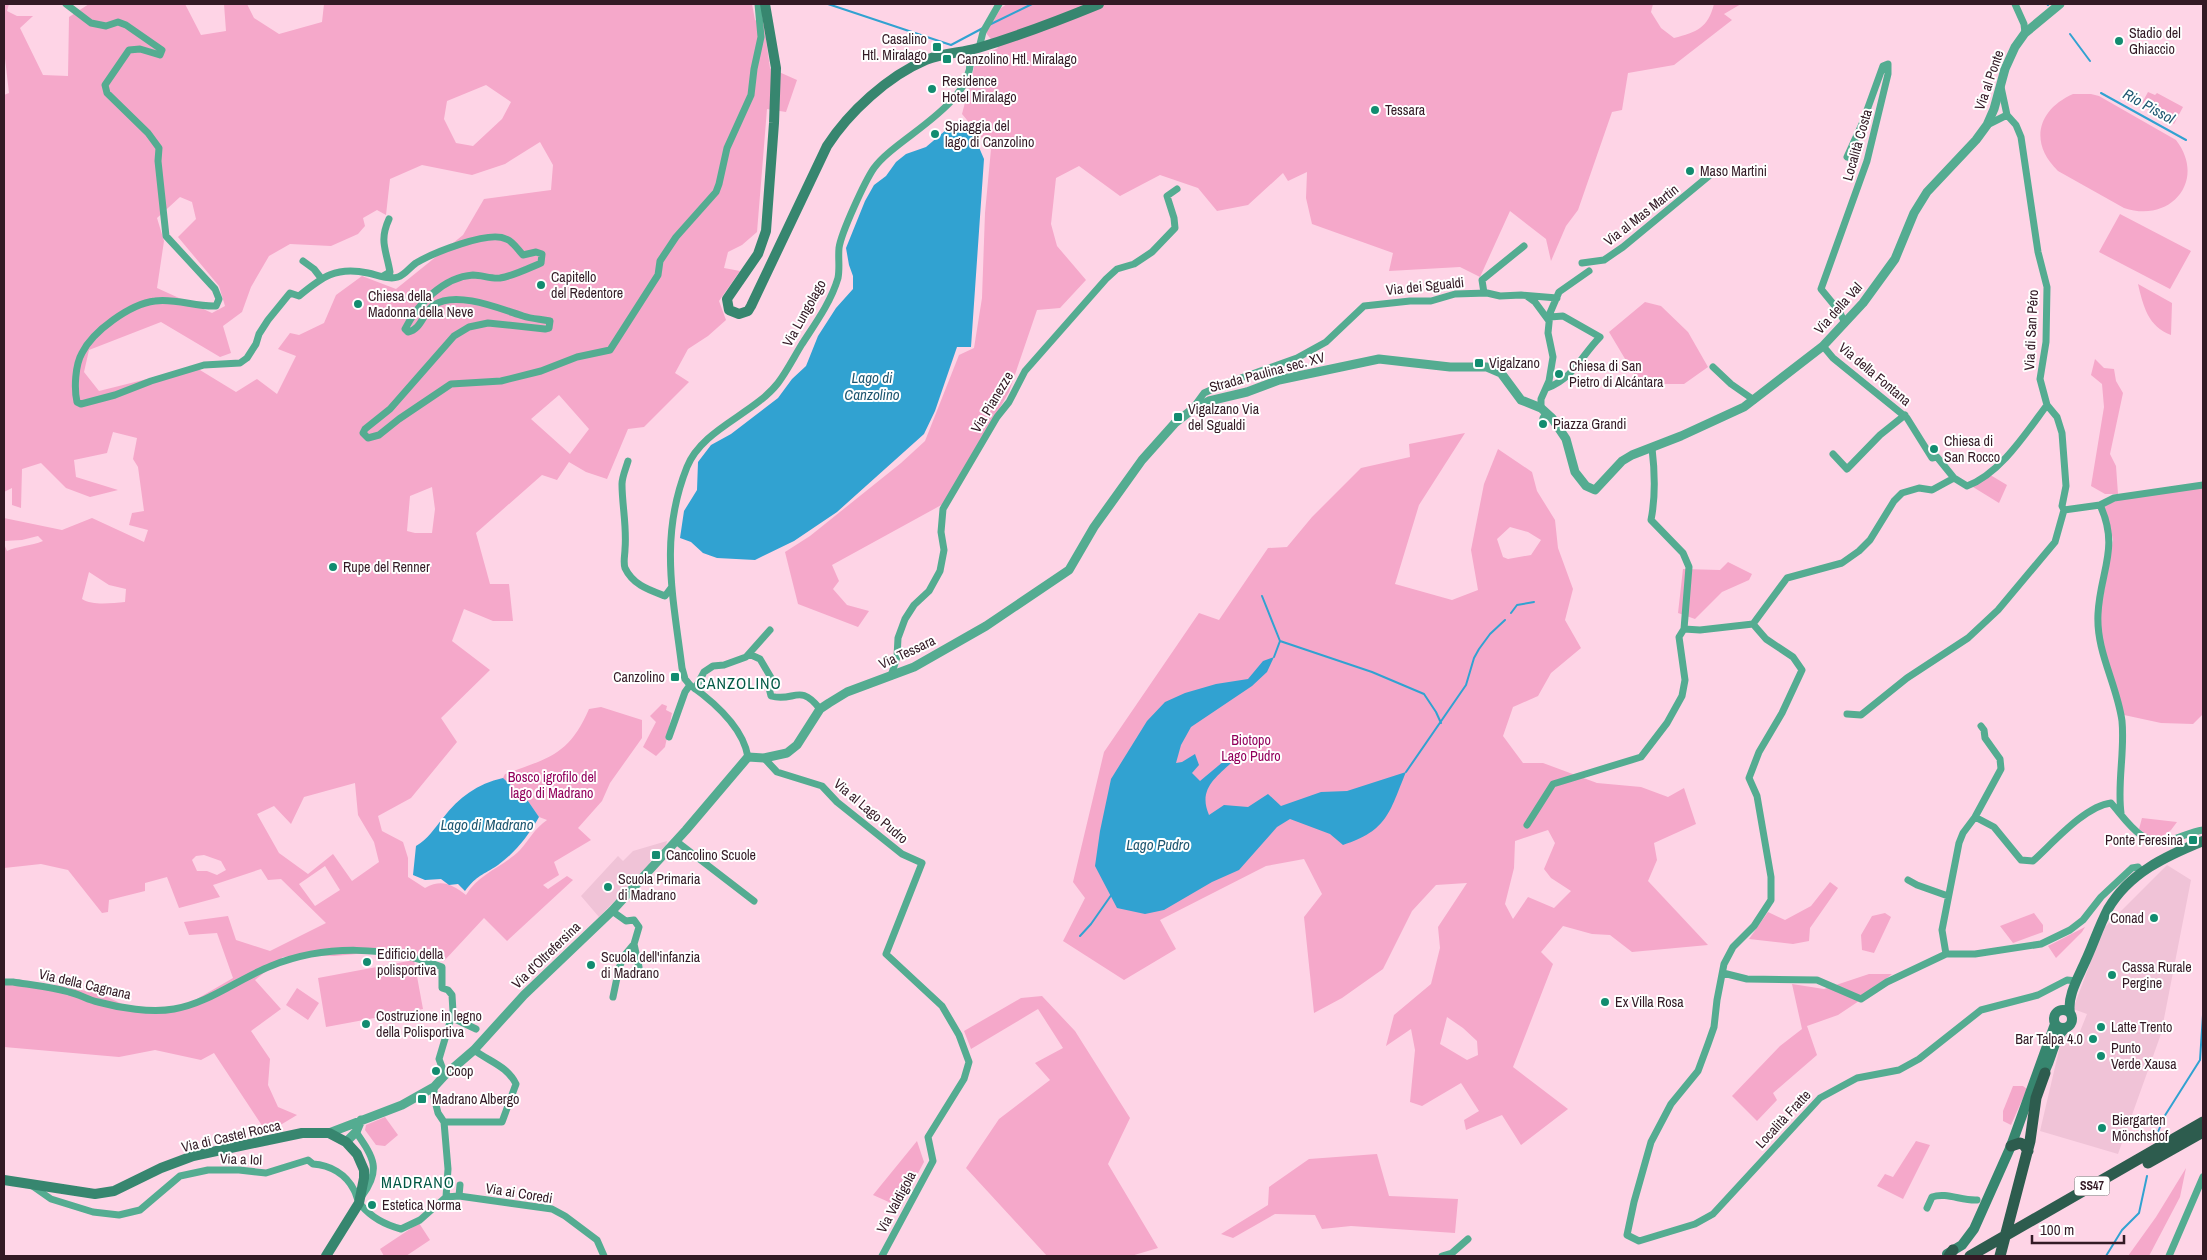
<svg xmlns="http://www.w3.org/2000/svg" width="2207" height="1260" viewBox="0 0 2207 1260" font-family="'Archivo Narrow',sans-serif">
  <rect width="100%" height="100%" fill="#fed4e6"/>
  <path fill="#f0c3d7" d="M667 841 666 846 655 853 648 866 599 917 581 896 618 856 623 861 633 851Z
    M2167 865 2191 880 2161 1034 2118 1154 2040 1131 2063 1033 2077 1039 2087 1014 2073 1009 2103 929Z"/>
  <path fill="#f5a8ca" fill-rule="evenodd" d="M4 4H9L7 11 17 16H33L20 28 43 75 68 76 69 17 89 4H185L201 35 226 31 224 4H247L254 18 279 34 322 22 324 4H752L755 20 764 25 770 68 797 80 786 112 767 109 757 232 742 245 728 252 724 268 740 271 719 301 726 320 708 336 688 349 675 373 689 382 644 427 628 429 607 479 586 472 569 462 557 480 542 475 476 533 490 584H509L513 621H493L464 609 452 641 490 670 441 718 457 742 411 798 378 816 382 831 403 842 408 858V877L425 888C442 879 451 884 466 895 478 874 503 867 520 850 529 840 535 828 547 820L539 817 528 801 503 778 505 774C549 758 569 755 589 709L601 707 642 720V738L610 783 602 801 578 828 591 840 554 862 559 875 543 885 548 889 567 876 573 880 507 941 484 918 444 961 379 952 334 956 307 955 283 957 255 980 281 1009 251 1031 270 1059 268 1085 278 1107 297 1115 267 1133 214 1053 201 1060 155 1050 119 1057 4 1047V980L61 986 101 994 137 1011 178 1010 233 978 217 933 189 935 184 922 228 916 236 940 270 951 326 923 281 879 268 880 261 869 213 885 220 897 179 908 167 877 145 883V891L109 900 108 912 102 913 68 870 41 864 4 868V544L7 551C18 546 31 546 43 541L38 536 22 540 4 541V518L62 530 92 518 144 542 148 530 129 525 132 513 144 511 138 467 133 459 137 438 113 432 107 453 74 460 76 477 118 490 90 497 66 488 41 463 22 469 21 508 12 505V488L4 492V95L9 93 4 50ZM486 85 511 102 502 119 473 146 456 143 444 119 447 101ZM540 142 553 165 551 190 484 199 463 235 396 289 362 276 336 295 324 323 299 335 290 333 278 349 296 356 277 394 257 379 236 392 195 367 99 391 84 372 89 350 161 322 220 357 231 353 223 326 242 312 251 287 269 256 290 244 331 246 358 234 365 226 363 218 377 210 386 215 390 179 422 165 472 175 505 164ZM180 197 192 202 196 219 178 237 219 286 225 306 212 313 157 288 164 241 157 218ZM559 395 589 429 570 454 531 419ZM432 487 435 509 432 533H415L407 531 410 496ZM89 572 109 585 126 589 125 602C112 603 93 606 82 599ZM355 783 358 815 374 842 379 862 352 881 333 854 308 874 279 853 257 814 274 806 291 824 304 797ZM204 855 221 861 226 870 217 875 207 871H197L192 860 196 856ZM325 866 340 890 315 906 299 884Z
    M1007 4H1653L1651 12 1661 28 1674 38C1697 32 1708 28 1714 4H1741L1724 14 1732 20 1674 65 1628 73 1622 110 1612 112 1578 210 1566 226 1551 261 1546 239 1510 211 1480 277 1460 267 1389 271 1393 253 1312 224 1306 198 1307 172 1288 181 1283 173 1248 205 1217 211 1198 188 1160 175 1120 196 1079 166 1056 178 1051 224 1057 246 1086 280 1060 308 1037 310 1009 392 945 503 832 565 839 581 833 589 847 605 869 611 858 627 798 604 785 552 810 536 901 463 925 441 959 355 974 348 982 298 985 213 991 149 962 114 976 60 998 48 986 33 1001 8Z
    M2148 92 2155 95 2157 93 2183 107 2174 124 2147 109 2148 106 2142 103Z
    M2073 94H2091L2099 96 2176 140C2207 180 2171 224 2124 208L2058 171C2029 143 2037 110 2073 94Z
    M2120 214 2191 251 2170 289 2099 252Z
    M2138 284 2172 303 2171 335C2148 327 2143 305 2138 284Z
    M1645 302 1661 306 1688 332 1708 367 1684 384H1656L1643 389 1609 332Z
    M2095 359 2104 368 2114 369 2116 381 2123 393 2110 454 2116 466 2118 494H2105L2091 486 2104 407 2102 384 2091 375Z
    M1465 433 1419 505 1395 584 1452 600 1478 590 1471 550 1484 484 1498 449 1532 472 1537 491 1555 520 1558 548 1573 589 1565 620 1581 648 1551 673 1538 696 1513 707 1503 736 1523 763H1543L1597 783 1641 787 1668 797 1684 788 1696 824 1654 843 1657 860 1648 881 1708 945 1632 952 1610 935 1592 934 1563 926 1541 952 1553 964 1513 1067 1568 1109 1521 1145 1502 1115 1466 1130 1464 1120 1479 1111 1461 1083 1422 1106 1410 1102 1415 1050 1411 1029 1386 1046 1394 1015 1431 984 1440 948 1438 927 1467 883 1436 885 1412 911 1383 969 1342 998 1314 1013 1304 917 1322 894 1304 859 1266 866 1160 920 1176 949 1124 980 1063 941 1085 898 1073 882 1104 752 1199 613 1219 620 1268 548 1287 547 1312 517 1361 468 1410 457 1409 444ZM1510 527 1528 532 1541 540 1531 555 1508 559 1503 557 1497 539ZM1548 830 1555 843 1544 869 1551 878 1571 891 1554 908 1528 897 1513 919 1505 904 1514 868 1515 841ZM1447 1017 1463 1028 1477 1041 1478 1055 1467 1060 1440 1044Z
    M1987 473 2007 485 1999 503 1973 487Z
    M2202 487 2203 714 2193 724 2161 723 2124 715 2102 650 2100 614 2113 540 2109 522 2101 506 2114 499Z
    M1728 562 1752 574 1749 580 1722 592 1695 619 1678 613 1683 569 1720 570Z
    M662 704 667 706 666 710 672 713 665 747 656 756 643 747 656 722 650 716Z
    M2142 818 2177 822 2171 830 2161 837 2147 835 2139 829Z
    M1830 882 1838 888 1810 928 1809 941 1793 944 1749 939 1768 912 1785 920 1811 906Z
    M1885 913 1891 917 1874 953 1862 950 1861 935 1872 916Z
    M2034 913 2043 925V932L2013 943 2000 926Z
    M2085 927 2082 932 2056 958 2048 946Z
    M414 960 423 1009 326 1027 318 978Z
    M1869 974H1892L1856 1003 1838 1015 1807 1026 1817 1055 1773 1093 1777 1100 1757 1121 1732 1096 1780 1046 1802 1029 1792 984 1824 989Z
    M297 988 319 1003 308 1020 286 1005Z
    M1042 996 1075 1031 1130 1118 1108 1164 1158 1248 1131 1256H1047L966 1168 999 1119 1050 1080 1035 1063 1063 1048 1038 1009 971 1049 964 1031 1021 998Z
    M2013 1086H2023L2027 1089 2011 1125 2003 1121V1111Z
    M385 1117 398 1135 385 1146 376 1145 365 1130 366 1125Z
    M917 1141 924 1162 900 1207 873 1195Z
    M1916 1141 1930 1145 1903 1199 1877 1186 1885 1174 1893 1177Z
    M1377 1154 1389 1196 1458 1199 1455 1233 1351 1226 1322 1229 1315 1215 1275 1214 1233 1238 1221 1234 1268 1205 1269 1187 1309 1159Z
    M2186 1168 2180 1197 2149 1256H2128L2156 1217Z
    M419 1223 430 1240 406 1256H384L380 1249Z"/>
  <path fill="#31a2d1" d="M959 128 972 131 984 159 971 347H957L935 411 924 434 837 512 794 541 755 560 717 558 703 553 691 542 680 538 684 511 697 490 698 462 711 445 731 434 778 398 792 379 806 366 818 336 836 308 853 289V276L849 265 846 248 865 201 874 185 886 176 896 162 906 154 926 147 946 130Z
    M1274 657 1267 672 1252 686 1191 727 1181 745 1176 763 1182 762 1195 754 1199 765 1192 773 1200 781 1224 761 1231 763C1215 778 1198 790 1209 815L1224 805 1248 807 1268 794 1281 806 1321 792 1347 791 1406 772C1389 813 1388 830 1343 845L1330 834 1290 819 1277 827 1239 870 1212 882 1164 910 1145 914 1117 908 1095 866 1100 831 1111 779 1147 721 1165 702 1185 693 1216 684 1248 679 1263 661Z
    M503 778 528 801 539 817C528 836 516 852 498 865 482 876 478 874 465 891L458 884 449 885 441 879 425 880 413 875 416 846C428 839 434 829 443 818 459 797 477 784 503 778Z"/>
  <g fill="none" stroke-linecap="round" stroke-linejoin="round">
    <path stroke="#31a2d1" stroke-width="2" d="M828 4 951 45 983 28
      M2047 4 2048 5
      M989 25 1032 4
      M2070 34 2090 61
      M2101 93 2186 140
      M1262 596 1280 641 1274 657
      M1511 613 1517 605 1534 602
      M1280 641 1372 672 1424 694 1436 712 1441 723
      M1406 772 1466 685 1474 658 1479 649 1490 634 1505 620
      M1080 936 1091 924 1112 894
      M2203 953V958
      M2154 1142 2164 1117 2200 1060 2203 1015
      M2106 1256 2122 1230 2139 1213 2147 1176"/>
    <path stroke="#54ac91" stroke-width="7" d="M66 4 91 23 106 26 118 22 126 25 162 50 160 55 140 49 129 50 105 85 107 93 148 133 159 148 158 161 166 236 215 289 219 299 216 306C196 307 175 298 155 301 130 304 93 331 82 353 75 365 74 389 77 402L81 404 115 395 151 381 204 365 240 363 247 358 256 344 259 334 268 320 290 293 299 296C322 277 336 266 368 273 378 275 389 280 398 277 405 275 410 267 416 263 433 253 489 230 506 239 513 241 518 250 523 255L536 252 542 254 541 263C529 268 513 276 500 278 491 279 482 275 473 275 443 277 417 305 405 329L408 332C422 329 423 312 434 305 456 290 501 309 523 316 532 319 541 319 550 321L549 328 545 329 488 323 469 327 454 336 390 409 365 429 363 433 368 438 379 435 399 419 451 384 501 381 541 371 577 357 610 350 658 275 660 261 676 237 716 192 719 184 727 148 751 95 754 69 761 37 758 4
      M2015 4 2024 24 2025 33
      M979 48 983 32 999 4
      M2001 87 2007 115
      M1987 125 2007 115
      M303 261 314 269 321 278
      M1582 263 1604 260 1623 247 1710 175
      M383 276 390 272C386 249 379 241 389 219
      M1484 293 1482 280 1524 246
      M1528 297 1535 302 1549 321
      M1845 323 1839 311 1821 289 1867 161 1888 74V64L1883 66 1862 124 1847 157
      M1823 346 1833 358 1907 418 1932 458 1937 457 1954 478 1967 486C2000 474 2026 433 2047 405
      M1713 367 1731 384 1754 400
      M1547 388C1574 378 1581 356 1600 337L1563 316 1550 317
      M1193 408 1204 393 1224 384 1297 358 1326 342 1364 306 1410 301H1431L1455 294 1487 293 1500 296 1521 295 1557 298
      M1541 408V399L1549 381 1553 357 1548 333 1550 313 1559 292 1589 271
      M1542 426 1543 418 1546 413
      M1833 454 1847 469 1880 435 1905 415
      M628 461C626 468 622 477 622 484 622 505 627 527 625 549 625 555 623 562 625 568 633 585 649 590 665 596L671 588
      M2100 505C2120 548 2100 571 2098 614 2096 652 2117 684 2122 721 2125 752 2117 783 2121 813
      M2064 510 2100 505 2114 498 2203 485
      M1753 624 1766 639 1793 657 1802 670 1782 713 1759 752 1749 778 1757 796 1771 877V900L1754 926 1733 947 1724 964 1717 1000 1714 1027 1708 1044 1698 1071 1671 1104 1651 1142 1634 1202 1627 1235 1639 1241 1695 1224 1713 1214 1820 1098 1857 1078 1899 1070 1919 1059 1981 1010 2038 995 2067 980 2077 981
      M1753 624 1787 578 1842 563 1859 551 1870 540 1894 501 1902 493 1919 488 1932 490 1954 478
      M1684 629 1700 630 1753 624
      M749 654 760 659 773 681 768 684 771 696C794 703 799 682 820 709
      M891 676 897 657 898 638 905 619 914 605 929 591 940 571 944 550 941 532 943 509 997 417 1009 402 1025 371 1106 279 1117 269 1134 264 1152 252 1175 228 1174 218 1167 196 1177 189
      M695 689 704 672 713 666 724 665 746 657 770 630
      M1847 714 1861 715 1907 678 1968 638 1998 610 2055 542 2064 510 2062 506 2066 486 2062 433 2057 417 2047 405 2040 379 2046 342 2047 287 2038 252 2021 137 2016 125 2007 115
      M1981 726 1984 730 1985 738 2000 759 2001 769 1975 817 1994 827 2021 860 2033 861C2053 843 2085 806 2111 803 2127 821 2142 848 2170 840 2182 837 2190 832 2203 830
      M669 737 685 692 690 685
      M748 757C743 727 714 702 690 685L685 679 682 668C673 596 659 537 687 467 702 429 754 414 778 383 787 371 794 357 802 344 815 324 831 302 838 278 840 268 838 258 839 248 841 233 865 181 874 168 898 135 982 102 969 50
      M764 758 777 772 822 786 837 802 902 854 922 863 886 954 942 1006 959 1035 969 1062 964 1079 928 1137 933 1161 882 1256
      M1527 825 1553 784 1641 757 1667 723 1682 696 1685 680 1679 637 1684 629 1689 567 1683 553 1651 520C1656 495 1655 473 1652 448
      M676 841 754 901
      M1908 880 1917 885 1948 896
      M612 911 626 921 634 920 639 927 634 944 624 956 619 968 613 997
      M634 944 639 967
      M1946 954 1942 930 1959 843 1963 833 1975 817
      M1723 973 1747 979 1817 980 1861 999 1887 982 1946 954H1975L2041 944 2070 930 2083 920 2101 897 2132 868 2138 867 2142 872
      M4 982H13C32 985 51 987 69 992 79 994 88 1000 98 1002 120 1008 151 1013 174 1009 209 1003 238 979 271 966 325 944 388 946 442 967V988L448 990 452 995 453 1012 439 1059 445 1075
      M453 1012 457 1020 476 1029
      M434 1087V1097L438 1113 444 1122 448 1169 446 1197
      M444 1122H502L516 1084C507 1066 490 1062 474 1050
      M356 1132C373 1157 382 1169 362 1196
      M31 1185 51 1199 93 1212 119 1215 140 1210 180 1176 208 1170H239L266 1173 308 1160 313 1164C330 1165 346 1174 354 1190 357 1195 357 1201 361 1205 371 1217 386 1225 401 1229L420 1220 446 1197 459 1196 552 1209 565 1216 597 1240 604 1256
      M459 1196 460 1185
      M1927 1208 1932 1197C1946 1192 1962 1201 1977 1200
      M1442 1256 1452 1253 1468 1239
      M2169 1256 2203 1177"/>
    <path stroke="#54ac91" stroke-width="9" d="M329 1133 402 1105 434 1087 445 1075 474 1050 524 995 612 911 686 830 748 757 764 758 787 753 797 745 820 709 829 703 847 692 914 667 986 626 1069 570 1094 527 1142 460 1175 423 1193 409 1209 401 1247 392 1279 380 1379 359 1450 367H1487L1501 373 1521 400 1541 408 1552 418 1566 439 1575 472 1586 486 1595 490 1622 461 1632 455 1681 436 1744 407 1823 346 1863 303 1895 259 1914 213 1927 192 1976 140 1987 125 1994 109 2005 69 2015 47 2025 33 2060 4
      M346 1142 356 1132 361 1120"/>
    <path stroke="#37866f" stroke-width="10" d="M765 4 776 68 774 123 766 231 758 254 727 299 729 310 739 314 748 311 751 306 827 146C849 112 888 76 926 60 942 53 961 53 978 48 1018 36 1060 20 1099 4
      M2054 1019a9 9 0 1 1 18 0a9 9 0 1 1-18 0Z
      M2070 1013C2067 996 2078 978 2085 962 2093 945 2099 926 2108 909 2129 873 2166 856 2203 841
      M2040 1079C2052 1064 2051 1042 2065 1028
      M4 1180 95 1194 114 1191 161 1168 193 1156 302 1133H329L346 1142 357 1154 364 1170V1178L359 1203 326 1256
      M1947 1254 1962 1245 1974 1229 2011 1146 2055 1024"/>
    <path stroke="#2d5c4e" stroke-width="11" d="M2011 1146 2020 1143 2024 1145 2028 1151
      M2148 1163 2203 1132
      M1949 1256 1953 1250
      M1970 1256 2203 1122
      M2000 1256 2030 1141 2036 1098 2045 1073"/>
  </g>
  <g fill="#128c70" stroke="#fff" stroke-width="2">
    <circle cx="2119" cy="41" r="5"/>
    <rect x="932" y="42" width="10" height="10" rx="2.5"/>
    <rect x="942" y="54" width="10" height="10" rx="2.5"/>
    <circle cx="932" cy="89" r="5"/>
    <circle cx="1375" cy="110" r="5"/>
    <circle cx="935" cy="134" r="5"/>
    <circle cx="1690" cy="171" r="5"/>
    <circle cx="541" cy="285" r="5"/>
    <circle cx="358" cy="304" r="5"/>
    <rect x="1474" y="358" width="10" height="10" rx="2.5"/>
    <circle cx="1559" cy="374" r="5"/>
    <rect x="1173" y="412" width="10" height="10" rx="2.5"/>
    <circle cx="1543" cy="424" r="5"/>
    <circle cx="1934" cy="449" r="5"/>
    <circle cx="333" cy="567" r="5"/>
    <rect x="670" y="672" width="10" height="10" rx="2.5"/>
    <rect x="2188" y="835" width="10" height="10" rx="2.5"/>
    <rect x="651" y="850" width="10" height="10" rx="2.5"/>
    <circle cx="608" cy="887" r="5"/>
    <circle cx="2154" cy="918" r="5"/>
    <circle cx="367" cy="962" r="5"/>
    <circle cx="591" cy="965" r="5"/>
    <circle cx="2112" cy="975" r="5"/>
    <circle cx="1605" cy="1002" r="5"/>
    <circle cx="366" cy="1024" r="5"/>
    <circle cx="2101" cy="1027" r="5"/>
    <circle cx="2093" cy="1039" r="5"/>
    <circle cx="2101" cy="1056" r="5"/>
    <circle cx="436" cy="1071" r="5"/>
    <rect x="417" y="1094" width="10" height="10" rx="2.5"/>
    <circle cx="2102" cy="1128" r="5"/>
    <circle cx="372" cy="1205" r="5"/>
  </g>
  <g text-anchor="middle" dominant-baseline="central" stroke-width="4" stroke-linejoin="round" paint-order="stroke">
    <rect fill="#fff" stroke="#705f66" stroke-width="1" x="2074.5" y="1176.5" width="35" height="19" rx="4"/>
    <g font-size="12" font-weight="bold" fill="#331a25">
      <text x="2092" y="1186">SS47</text>
    </g>
    <g font-size="14" fill="#331a25" stroke="#fff" text-anchor="start">
      <text x="2129" y="33">Stadio del<tspan x="2129" dy="16">Ghiaccio</tspan></text>
      <text x="927" y="39" text-anchor="end">Casalino<tspan x="927" dy="16">Htl. Miralago</tspan></text>
      <text x="957" y="59">Canzolino Htl. Miralago</text>
      <text x="942" y="81">Residence<tspan x="942" dy="16">Hotel Miralago</tspan></text>
      <text x="1385" y="110">Tessara</text>
      <text x="945" y="126">Spiaggia del<tspan x="945" dy="16">lago di Canzolino</tspan></text>
      <text x="1700" y="171">Maso Martini</text>
      <text x="551" y="277">Capitello<tspan x="551" dy="16">del Redentore</tspan></text>
      <text x="368" y="296">Chiesa della<tspan x="368" dy="16">Madonna della Neve</tspan></text>
      <text x="1489" y="363">Vigalzano</text>
      <text x="1569" y="366">Chiesa di San<tspan x="1569" dy="16">Pietro di Alcántara</tspan></text>
      <text x="1188" y="409">Vigalzano Via<tspan x="1188" dy="16">del Sgualdi</tspan></text>
      <text x="1553" y="424">Piazza Grandi</text>
      <text x="1944" y="441">Chiesa di<tspan x="1944" dy="16">San Rocco</tspan></text>
      <text x="343" y="567">Rupe del Renner</text>
      <text x="665" y="677" text-anchor="end">Canzolino</text>
      <text x="2183" y="840" text-anchor="end">Ponte Feresina</text>
      <text x="666" y="855">Cancolino Scuole</text>
      <text x="618" y="879">Scuola Primaria<tspan x="618" dy="16">di Madrano</tspan></text>
      <text x="2144" y="918" text-anchor="end">Conad</text>
      <text x="377" y="954">Edificio della<tspan x="377" dy="16">polisportiva</tspan></text>
      <text x="601" y="957">Scuola dell'infanzia<tspan x="601" dy="16">di Madrano</tspan></text>
      <text x="2122" y="967">Cassa Rurale<tspan x="2122" dy="16">Pergine</tspan></text>
      <text x="1615" y="1002">Ex Villa Rosa</text>
      <text x="376" y="1016">Costruzione in legno<tspan x="376" dy="16">della Polisportiva</tspan></text>
      <text x="2111" y="1027">Latte Trento</text>
      <text x="2083" y="1039" text-anchor="end">Bar Talpa 4.0</text>
      <text x="2111" y="1048">Punto<tspan x="2111" dy="16">Verde Xausa</tspan></text>
      <text x="446" y="1071">Coop</text>
      <text x="432" y="1099">Madrano Albergo</text>
      <text x="2112" y="1120">Biergarten<tspan x="2112" dy="16">Mönchshof</tspan></text>
      <text x="382" y="1205">Estetica Norma</text>
    </g>
    <g font-size="14" fill="#331a25" stroke="#fff">
      <text transform="translate(1989 80) rotate(-71)">Via al Ponte</text>
      <text transform="translate(1857 145) rotate(-74)">Località Costa</text>
      <text transform="translate(1641 215) rotate(-38)">Via al Mas Martin</text>
      <text transform="translate(1425 286) rotate(-6)">Via dei Sgualdi</text>
      <text transform="translate(1838 308) rotate(-48)">Via della Val</text>
      <text transform="translate(804 313) rotate(-61)">Via Lungolago</text>
      <text transform="translate(2031 330) rotate(-87)">Via di San Péro</text>
      <text transform="translate(1267 372) rotate(-15)">Strada Paulina sec. XV</text>
      <text transform="translate(1875 374) rotate(40)">Via della Fontana</text>
      <text transform="translate(992 402) rotate(-59)">Via Pianezze</text>
      <text transform="translate(907 652) rotate(-25)">Via Tessara</text>
      <text transform="translate(871 811) rotate(40)">Via al Lago Pudro</text>
      <text transform="translate(546 955) rotate(-44)">Via d'Oltrefersina</text>
      <text transform="translate(85 984) rotate(13)">Via della Cagnana</text>
      <text transform="translate(1783 1119) rotate(-47)">Località Fratte</text>
      <text transform="translate(231 1136) rotate(-13)">Via di Castel Rocca</text>
      <text transform="translate(241 1159) rotate(2)">Via a Iol</text>
      <text transform="translate(519 1193) rotate(9)">Via ai Coredi</text>
      <text transform="translate(896 1202) rotate(-62)">Via Valdigola</text>
    </g>
    <g font-size="14" fill="#92005c" stroke="#fff">
      <text x="1251" y="740">Biotopo<tspan x="1251" dy="16">Lago Pudro</tspan></text>
      <text x="552" y="777">Bosco igrofilo del<tspan x="552" dy="16">lago di Madrano</tspan></text>
    </g>
    <g font-size="15" font-style="italic" fill="#1e5771" stroke="#fff">
      <text transform="translate(2149 106) rotate(29)">Rio Pissol</text>
      <text x="872" y="377">Lago di<tspan x="872" dy="17">Canzolino</tspan></text>
      <text x="487" y="824">Lago di Madrano</text>
      <text x="1158" y="844">Lago Pudro</text>
    </g>
    <g font-size="16" letter-spacing="1" fill="#005744" stroke="#fff">
      <text x="739" y="683">CANZOLINO</text>
      <text x="418" y="1182">MADRANO</text>
    </g>
  </g>
  <rect width="2207" height="1260" fill="none" stroke="#331a25" stroke-width="10"/>
  <path d="M2032 1235v8h92v-8" fill="none" stroke="#331a25" stroke-width="2.5"/>
  <text x="2040" y="1235" font-size="15" fill="#331a25" stroke="#ffffff" stroke-width="4" paint-order="stroke">100 m</text>
</svg>
